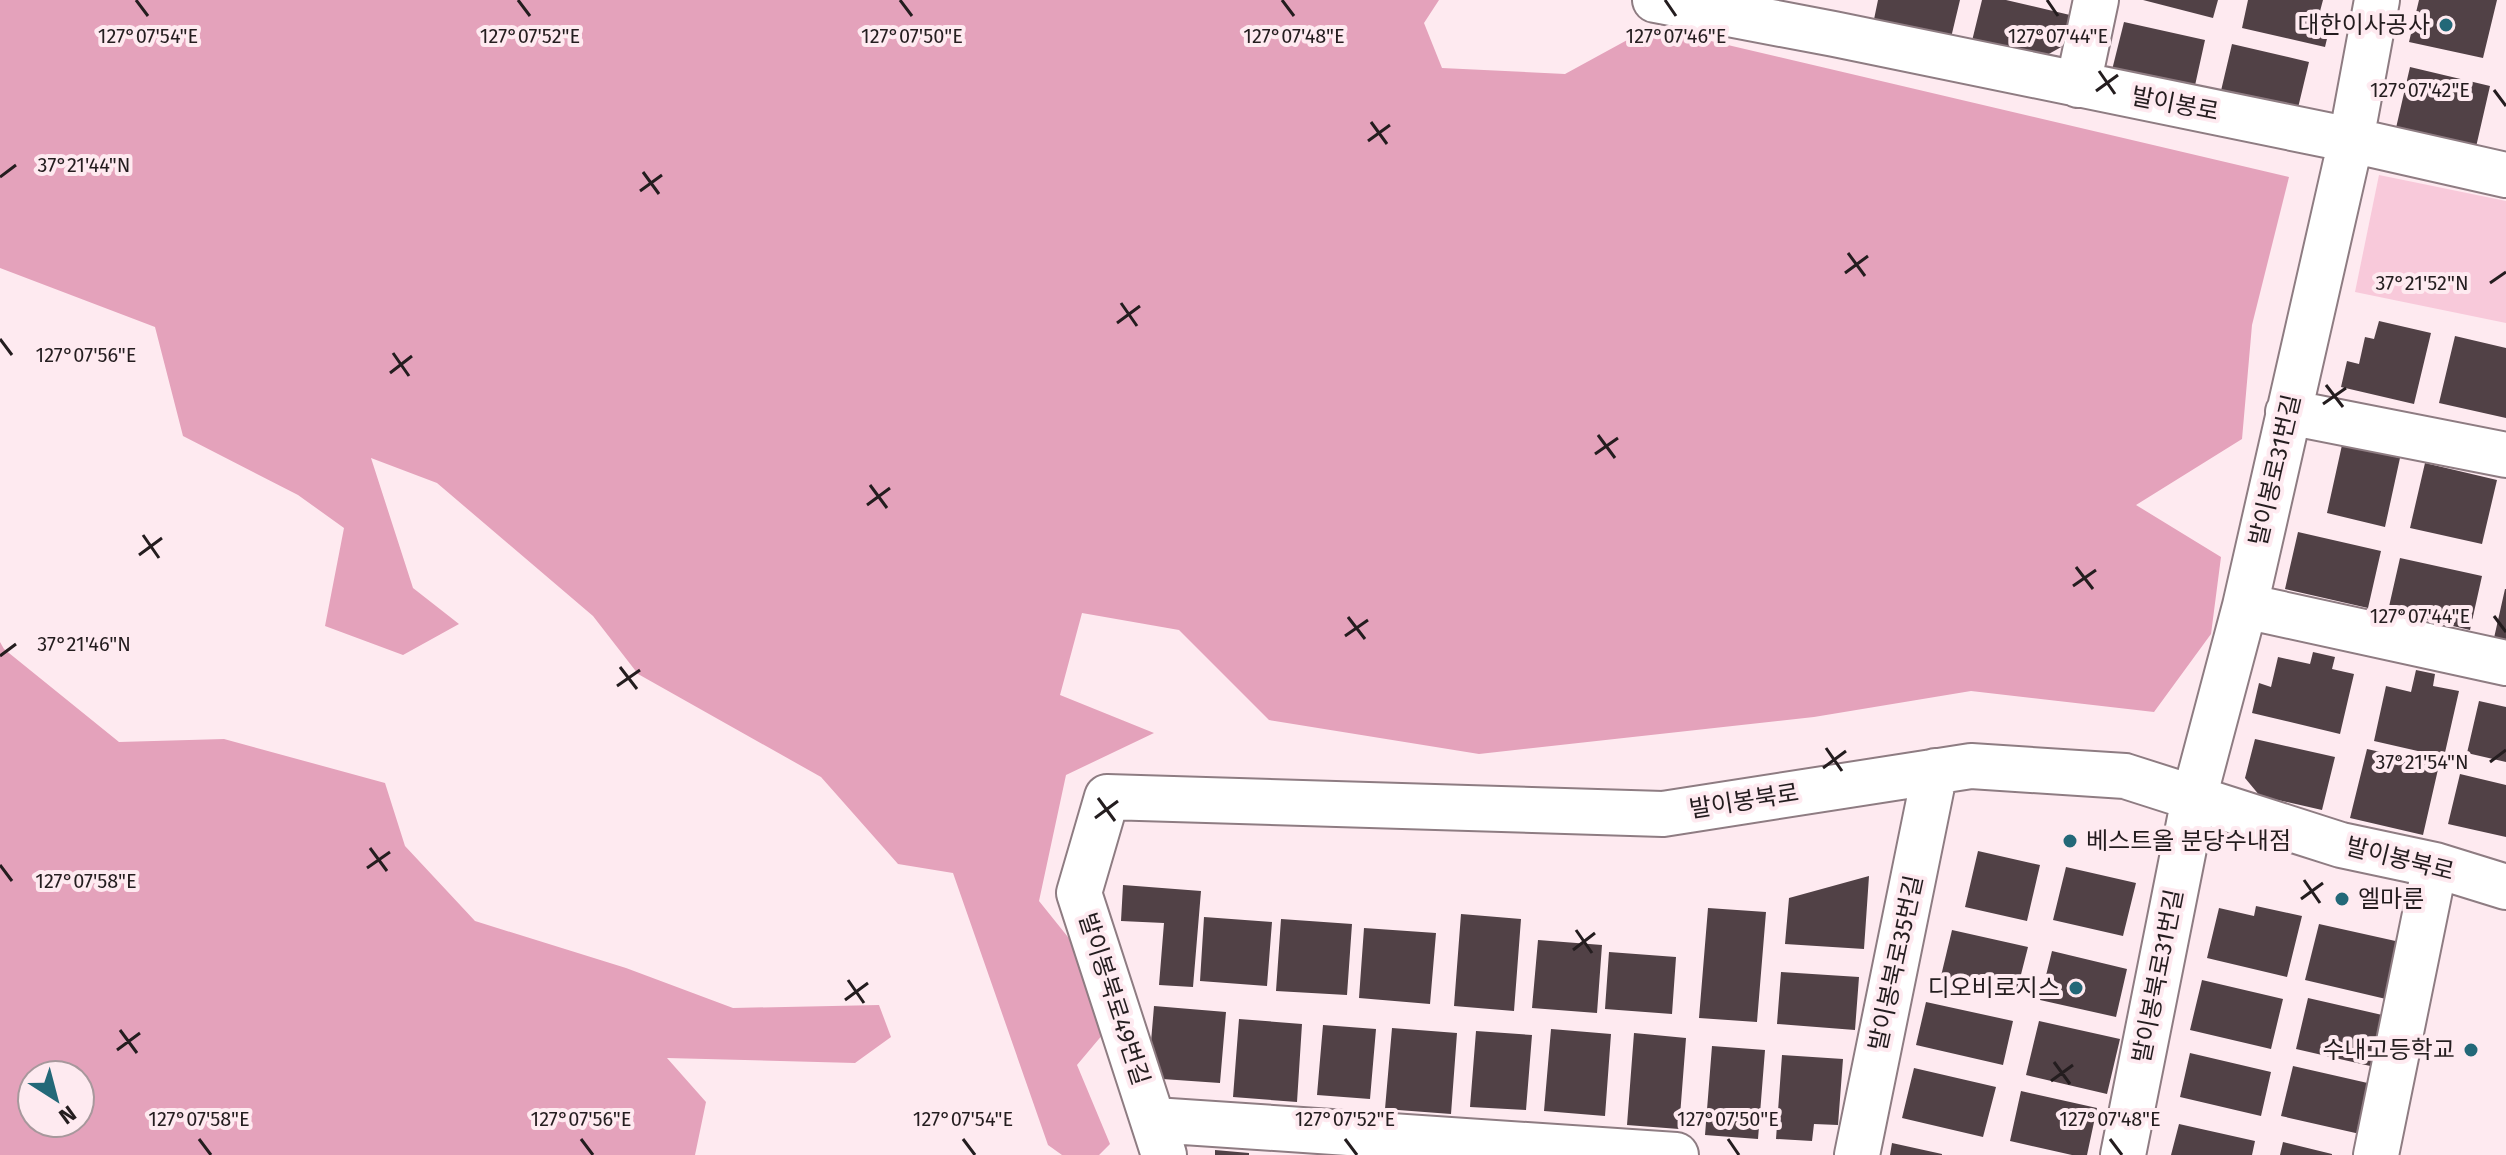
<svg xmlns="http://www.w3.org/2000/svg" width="2506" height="1155" viewBox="0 0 2506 1155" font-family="'Fira Sans','Noto Sans KR',sans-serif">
  <rect width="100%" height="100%" fill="#feeaf0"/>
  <path fill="#f8c9da" d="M2379 175 2506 201V323L2355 292Z"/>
  <path fill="#e4a2bb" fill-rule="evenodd" d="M0 0H1439L1424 23 1442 68 1565 74 1651 27 2289 177 2252 325 2242 439 2136 505 2221 557 2211 634 2154 712 1971 691 1814 717 1479 754 1269 720 1179 630 1082 613 1060 695 1154 733 1066 775 1039 901 1125 1008 1077 1065 1110 1144 1099 1155H1062L1048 1145 953 873 898 864 821 777 638 674 593 616 437 483 371 458 413 588 459 624 403 655 325 626 344 528 298 495 183 436 155 327 0 268Z
    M0 642 4 649 119 742 224 739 385 783 405 846 475 921 626 968 733 1008 879 1005 891 1037 855 1063 667 1058 706 1102 695 1155H0ZM80 1075V1123H32V1075Z"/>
  <path fill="#514146" d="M1878 0H1960L1949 46 1872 29Z
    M1982 0H2006L2070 15 2063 46 2038 60 1971 45Z
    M2143 0H2218L2213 18Z
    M2248 0H2323L2319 15 2332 18 2325 47 2242 28Z
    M2419 0H2497L2483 58 2409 42Z
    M2124 22 2205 40 2194 90 2112 70Z
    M2232 44 2309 62 2297 112 2220 95Z
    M2410 67 2490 86 2476 147 2396 128Z
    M2379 321 2431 333 2414 404 2341 387 2347 361 2359 364 2365 337 2374 339Z
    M2455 336 2506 348V418L2439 403Z
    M2342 445 2400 458 2385 527 2327 513Z
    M2425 463 2497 480 2482 544 2410 528Z
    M2298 532 2381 551 2368 608 2285 589Z
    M2400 558 2482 576 2470 630 2388 611Z
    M2505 589H2506V641L2494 638Z
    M2313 652 2335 657 2332 669 2354 674 2340 734 2252 713 2259 683 2271 687 2278 657 2310 664Z
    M2416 670 2435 674 2433 686 2459 691 2444 757 2374 741 2386 686 2411 692Z
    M2479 701 2506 707V762L2467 753Z
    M2255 739 2335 757 2322 810 2260 796 2245 778Z
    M2367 749 2439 765 2423 835 2350 818Z
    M2460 774 2506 785V837L2448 824Z
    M1978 851 2040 865 2027 921 1965 907Z
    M2066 867 2136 883 2123 936 2053 920Z
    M1869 876 1864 949 1785 944 1789 898Z
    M1123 885 1201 891 1193 987 1159 985 1164 923 1121 921Z
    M2256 906 2302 916 2287 977 2207 958 2219 908 2254 916Z
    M1708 908 1766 912 1757 1022 1699 1018Z
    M1461 914 1521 919 1514 1011 1454 1006Z
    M1204 917 1272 922 1267 986 1200 981Z
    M1281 919 1352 924 1347 995 1276 991Z
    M2319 924 2400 942 2386 999 2305 980Z
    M1364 928 1436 933 1430 1004 1359 998Z
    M1952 930 2028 947 2016 994 1941 976Z
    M1538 940 1602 945 1597 1013 1532 1008Z
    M2052 951 2127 969 2116 1017 2040 1000Z
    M1609 952 1676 957 1672 1014 1605 1009Z
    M1781 972 1859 977 1855 1030 1777 1024Z
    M2202 980 2283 999 2271 1049 2190 1030Z
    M2308 998 2391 1017 2379 1068 2296 1049Z
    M1926 1002 2013 1021 2003 1065 1916 1045Z
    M1154 1006 1226 1012 1220 1083 1148 1078Z
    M1239 1019 1302 1024 1297 1102 1233 1097Z
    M2039 1021 2120 1039 2107 1094 2026 1075Z
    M1323 1025 1376 1029 1370 1099 1317 1095Z
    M1392 1028 1457 1033 1451 1114 1385 1109Z
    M1551 1029 1611 1034 1605 1116 1544 1111Z
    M1476 1031 1532 1035 1526 1110 1470 1107Z
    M1634 1033 1686 1038 1679 1129 1627 1125Z
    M1712 1046 1765 1050 1758 1139 1705 1135Z
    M2190 1053 2271 1072 2261 1116 2180 1097Z
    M1782 1055 1843 1059 1838 1125 1814 1124 1812 1141 1776 1139Z
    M2293 1066 2372 1084 2360 1134 2281 1116Z
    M1914 1068 1996 1087 1983 1137 1902 1118Z
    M2021 1091 2097 1108 2087 1155H2072L2010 1141Z
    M2179 1124 2255 1141 2252 1155H2171Z
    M2283 1142 2332 1154V1155H2280Z
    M1892 1143 1942 1154V1155H1890Z
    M1215 1150 1249 1153V1155H1215Z"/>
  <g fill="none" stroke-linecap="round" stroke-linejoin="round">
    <g stroke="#8e7c82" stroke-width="48">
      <path id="minor" d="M1655 0 1834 34 2351 140 2506 175
        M2078 85 2096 0
        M2288 412 2506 455
        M2245 606 2506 663
        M1154 1120 1676 1155
        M1164 1155 1079 893 1107 797 1663 814 1971 766 2125 776 2341 845 2435 865 2506 887
        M1857 1155 1935 771
        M2123 1155 2194 798 2245 606 2351 140 2377 0
        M2376 1155 2435 865"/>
    </g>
    <use href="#minor" stroke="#fff" stroke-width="44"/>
  </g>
  <path fill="none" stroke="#241d1f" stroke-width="3" d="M136 0 148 16M518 0 530 16M900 0 912 16M1282 0 1294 16M1665 0 1676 16M2047 0 2058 16M2099 71 2115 94M2494 90 2506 106M2096 91 2118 75M1371 122 1387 144M1368 141 1390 125M643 172 659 194M0 177 16 165M640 191 662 175M1848 253 1865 276M1845 273 1868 256M2490 283 2506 272M1121 303 1137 326M1117 323 1140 306M0 339 12 355M393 353 409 376M390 373 412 356M2326 385 2343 407M2323 404 2346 388M1598 435 1615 458M1595 454 1618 438M870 485 887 508M867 505 890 488M143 535 159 558M139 555 162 538M2076 567 2093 589M2073 586 2096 570M2494 616 2506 632M1348 617 1365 639M1345 636 1368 620M0 656 16 644M620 667 637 689M617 686 640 670M1826 748 1842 771M2490 762 2506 750M1823 768 1846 751M1098 798 1115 821M1095 818 1118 801M370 848 387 871M0 865 12 881M367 868 390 852M2304 880 2320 903M2301 899 2323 883M1576 930 1592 953M1573 950 1595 933M848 980 864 1003M845 1000 868 983M120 1030 137 1053M117 1050 140 1033M2054 1062 2070 1084M2051 1081 2073 1065M199 1139 211 1155M581 1139 593 1155M963 1139 975 1155M1345 1139 1357 1155M1728 1139 1739 1155M2110 1139 2122 1155"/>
  <g fill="#236878" stroke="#feeaf0" stroke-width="3">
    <circle cx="2446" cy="25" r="8"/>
    <circle cx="2070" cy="841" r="8"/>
    <circle cx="2342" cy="899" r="8"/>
    <circle cx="2076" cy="988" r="8"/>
    <circle cx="2471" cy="1050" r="8"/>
  </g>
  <g text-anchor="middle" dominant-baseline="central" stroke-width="8" stroke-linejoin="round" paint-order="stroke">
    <g font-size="24" fill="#241d1f" stroke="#feeaf0" text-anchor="end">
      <text x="2430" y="25">대한이사공사</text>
      <text x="2086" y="841" text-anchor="start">베스트올 분당수내점</text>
      <text x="2358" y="899" text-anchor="start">엘마룬</text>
      <text x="2060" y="988">디오비로지스</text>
      <text x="2455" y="1050">수내고등학교</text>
    </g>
    <g font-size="24" fill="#241d1f" stroke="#feeaf0">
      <text transform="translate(2175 104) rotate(11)">발이봉로</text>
      <text transform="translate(2275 470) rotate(-77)">발이봉로31번길</text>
      <text transform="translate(1744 801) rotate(-9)">발이봉북로</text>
      <text transform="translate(2400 859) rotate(14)">발이봉북로</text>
      <text transform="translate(1896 963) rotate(-78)">발이봉북로35번길</text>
      <text transform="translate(2158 976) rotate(-79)">발이봉북로31번길</text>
      <text transform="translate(1114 999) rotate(72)">발이봉북로49번길</text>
    </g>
  </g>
  <g font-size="20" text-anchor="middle" fill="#241d1f" stroke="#feeaf0" stroke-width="8" stroke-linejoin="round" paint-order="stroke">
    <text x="148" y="43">127°07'54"E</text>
    <text x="530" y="43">127°07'52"E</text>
    <text x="912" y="43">127°07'50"E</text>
    <text x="1294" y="43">127°07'48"E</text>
    <text x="1676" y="43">127°07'46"E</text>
    <text x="2058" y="43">127°07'44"E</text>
    <text x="2420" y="97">127°07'42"E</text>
    <text x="84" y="172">37°21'44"N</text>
    <text x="2422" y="290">37°21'52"N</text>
    <text x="86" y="362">127°07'56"E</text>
    <text x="2420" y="623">127°07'44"E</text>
    <text x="84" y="651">37°21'46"N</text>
    <text x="2422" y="769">37°21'54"N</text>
    <text x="86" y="888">127°07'58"E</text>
    <text x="199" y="1126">127°07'58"E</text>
    <text x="581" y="1126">127°07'56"E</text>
    <text x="963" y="1126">127°07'54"E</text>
    <text x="1345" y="1126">127°07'52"E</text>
    <text x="1728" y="1126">127°07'50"E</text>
    <text x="2110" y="1126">127°07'48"E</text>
  </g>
  <g transform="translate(56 1099) rotate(144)"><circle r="38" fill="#feeaf0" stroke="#a7989c" stroke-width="2"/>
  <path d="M0-6L14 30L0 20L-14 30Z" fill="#236878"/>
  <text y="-12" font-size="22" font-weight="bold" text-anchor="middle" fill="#241d1f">N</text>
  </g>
</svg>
